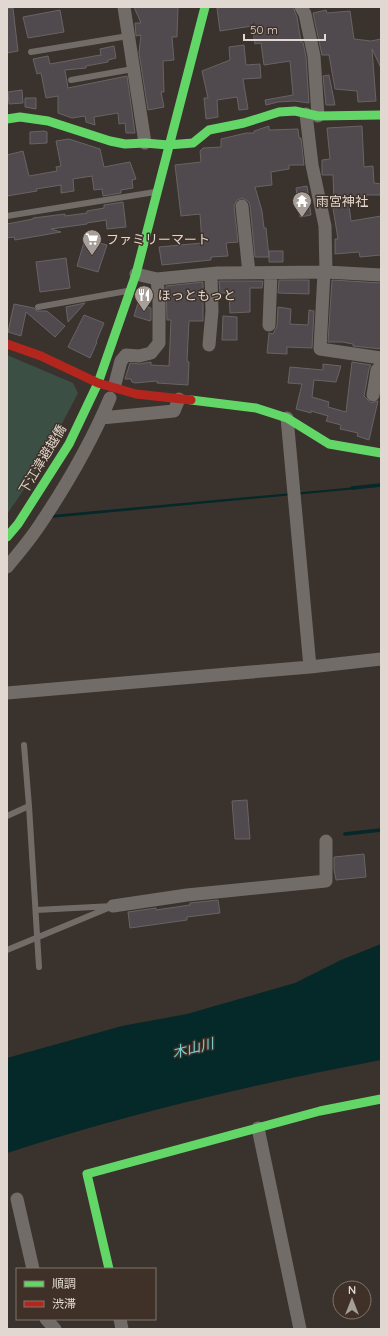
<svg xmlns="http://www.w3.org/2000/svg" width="388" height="1336" viewBox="0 0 388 1336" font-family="Quicksand,'Noto Sans JP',sans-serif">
  <rect width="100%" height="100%" fill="#39322d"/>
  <path fill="#3c4f44" d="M7 355 73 383 78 393C56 435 35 476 7 514Z"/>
  <path fill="#052828" d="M357 487V489L50 518 52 515Z
    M381 944V1060C255 1084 129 1113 7 1153V1058L122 1026 187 1014 295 983 341 960Z"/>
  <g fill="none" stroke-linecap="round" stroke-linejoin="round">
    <path stroke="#052828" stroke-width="3.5" d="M352 488 381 485
      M345 834 381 830"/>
  </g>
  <path fill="#504a4f" stroke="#686464" d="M134 7H178L177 37H172L174 60 163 61 164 92H161L164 107 148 110 139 53 141 35 136 36 135 23H141Z
    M225 7H293L297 17 301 42H303L306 57 309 103 294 101 278 102 266 105 265 100 293 95 290 61 264 65 261 43 255 44 252 26 220 31 217 8Z
    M7 8H13L18 51 7 53Z
    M60 10 64 32 28 38 23 17Z
    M326 10 327 13 350 11 354 39 371 41 381 39V68L372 49 376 101 358 102 357 91 335 89 329 55H322L313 13Z
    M244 45 246 65 260 64 261 78 243 79 248 109 239 110 237 97 217 100 218 117 206 119 204 98H208L202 71 230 60 229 47Z
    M114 46 116 58 108 60V62L86 66V68L65 70 68 88 127 76 135 133H126L125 123 119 124 118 113 94 117 95 125 86 122 85 116 72 118 58 113V96L46 98 41 73 37 74 33 59 48 56 50 64 100 55 101 56 100 49Z
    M329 75 335 105H326L323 76Z
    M22 90 23 103 9 104 8 92Z
    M25 98H36V109L25 107Z
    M269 126V130L298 129 299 138H301L304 165H289V169L271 172 272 185 255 187 262 211 264 228H266L269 257H255L250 205 248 201 242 198 237 200 234 206 238 242 226 243 228 256 211 257V260L162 265 159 247 202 243 200 214 181 216 175 165 201 162 200 151 203 148 221 147V139L246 133H254V131Z
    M362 126 364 167 373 166 374 183 381 184V189L380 195H366V202L349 205 351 221 381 216V255L360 257 359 252 335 254V239H338L332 202H334L333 175H322V160L330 159 327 128Z
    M44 131 47 132V143L30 144V132Z
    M69 139 100 149 104 167 130 162 136 179 132 180 133 188 121 190V193L103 196 102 189 94 190 92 176 73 179 74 191 61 193V185L36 189 37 191 7 196V155L23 151 29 176 57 171 56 167 61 166 56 141Z
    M307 186 311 215 300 217 296 188Z
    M123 202 126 227 107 229 106 220 87 223V224L51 229 61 232 15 240 14 237 7 238V224L33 219V218L65 214V216L87 213V211L104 208V205Z
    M85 239 107 245 98 272 77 266Z
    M269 251H283V262H269Z
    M66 258 70 288 40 292 36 262Z
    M279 280H309V294L278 293Z
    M332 280 381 283V349L353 346V344L342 342H328Z
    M219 281H263L262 288H250V312L230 313 229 293H220Z
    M203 282V321H189L187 361 189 362 188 385 157 383V381L135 383 132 382 131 379H125L130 363 139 364 151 362V365L169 366 171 320H167L166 286Z
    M85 303 68 322 66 307Z
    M138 303 151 308V320L150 321 134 316Z
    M14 304 34 308 37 311H47L65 326 55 337 26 312 21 336 8 332Z
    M278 307 291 309 290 324 308 325 309 310 314 311 312 348 287 347V354L267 353 269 333 273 334 277 326Z
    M84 315 104 323 96 342H97L90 358 68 347Z
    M223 316 237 317V340H222Z
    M352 362 371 365 369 369 364 396 371 403 378 401 369 440 357 436 358 433 340 429 341 425 326 421 328 416 311 411V413L296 409 302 384 288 383 290 367 323 370V364L341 366 336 382 314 380 312 397 329 402 328 407 346 412Z
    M247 800 250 839H235L232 801Z
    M364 854 366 877 336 880 334 869V857Z
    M218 900 220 913 187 917V920L130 928 128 912 156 908V910L190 905V903Z"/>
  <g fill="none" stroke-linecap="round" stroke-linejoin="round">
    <path stroke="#726c68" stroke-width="6" d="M31 52 128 36
      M71 80 133 69
      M7 216 155 192
      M38 307 127 291
      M29 806 39 967
      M7 816 29 806 24 745
      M7 950 113 906 36 910"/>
    <path stroke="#726c68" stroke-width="13" d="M124 7 145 143
      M301 7 305 14 314 56 318 116
      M306 114 312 165 325 226 326 272
      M242 206 249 273
      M324 272 320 349 381 358
      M136 274 157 279 218 273 326 272 381 275
      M269 325 271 273
      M209 345 212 311 211 274
      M115 384 121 361 126 355 139 356 151 353 159 343V300L157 279
      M373 395 377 370 381 366
      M101 418 174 411 179 399
      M287 418 310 667
      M7 567C18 554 29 541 39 526 66 486 91 443 110 398
      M7 693 310 667 381 659
      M113 906 187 895 326 881V841
      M258 1128 300 1329
      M17 1199 33 1269
      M46 1319 55 1329
      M120 1319 122 1329"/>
    <path stroke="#63d668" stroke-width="9" d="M7 119 20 117 48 121 110 141 125 144 145 143 168 145 193 143 209 130 244 123 279 112 295 111 318 116 381 115
      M191 400 256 408 287 418 329 444 381 453
      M7 537 18 524 69 444 98 383 136 274 205 7
      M109 1269 87 1174 320 1111 381 1099"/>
    <path stroke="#b3261e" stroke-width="9" d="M7 344 41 356 98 383 136 394 191 400"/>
  </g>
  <defs>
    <g id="temple-pin" transform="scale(1)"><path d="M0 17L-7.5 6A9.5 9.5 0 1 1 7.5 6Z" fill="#a69e98" stroke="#3f3127"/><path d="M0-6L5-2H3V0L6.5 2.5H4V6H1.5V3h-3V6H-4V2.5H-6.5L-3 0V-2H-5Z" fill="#fff"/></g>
    <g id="supermarket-pin" transform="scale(1)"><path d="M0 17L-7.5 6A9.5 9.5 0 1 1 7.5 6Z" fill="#a69e98" stroke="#3f3127"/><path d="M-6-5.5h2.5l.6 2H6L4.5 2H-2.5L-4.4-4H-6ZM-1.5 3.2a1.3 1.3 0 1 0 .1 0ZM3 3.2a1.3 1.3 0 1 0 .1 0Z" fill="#fff"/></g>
    <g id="restaurant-pin" transform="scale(1)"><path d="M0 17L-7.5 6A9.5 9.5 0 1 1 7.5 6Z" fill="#a69e98" stroke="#3f3127"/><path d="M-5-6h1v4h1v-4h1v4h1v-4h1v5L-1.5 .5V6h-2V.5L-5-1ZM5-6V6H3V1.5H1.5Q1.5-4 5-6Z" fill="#fff"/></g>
  </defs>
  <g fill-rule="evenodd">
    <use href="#temple-pin" x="302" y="201"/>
    <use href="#supermarket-pin" x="92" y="239"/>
    <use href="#restaurant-pin" x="144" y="295"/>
  </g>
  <g text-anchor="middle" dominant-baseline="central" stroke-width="3" stroke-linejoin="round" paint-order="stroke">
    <g font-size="13" fill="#e1d8d1" stroke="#3f3127" text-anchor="start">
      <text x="316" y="201">雨宮神社</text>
      <text x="106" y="239">ファミリーマート</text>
      <text x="158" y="295">ほっともっと</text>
    </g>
    <g font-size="13" fill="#e1d8d1" stroke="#3f3127">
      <text transform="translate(42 459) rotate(-59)">下江津避越僑</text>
    </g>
    <g font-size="14" font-style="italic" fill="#7bd0d2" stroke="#3f3127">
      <text transform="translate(193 1048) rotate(-14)">木山川</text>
    </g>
  </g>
  <rect width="388" height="1336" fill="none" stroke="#e1d8d1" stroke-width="16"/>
  <rect x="16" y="1268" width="140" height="52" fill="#3f3127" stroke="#80746b"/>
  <rect x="24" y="1281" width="20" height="6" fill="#63d668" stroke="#80746b"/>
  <text x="52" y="1288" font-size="12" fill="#e1d8d1">順調</text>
  <rect x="24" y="1301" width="20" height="6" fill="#b3261e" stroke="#80746b"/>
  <text x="52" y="1308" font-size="12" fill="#e1d8d1">渋滞</text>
  <g transform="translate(352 1300)"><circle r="19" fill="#3f3127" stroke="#80746b"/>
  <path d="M0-3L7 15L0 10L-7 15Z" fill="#a69e98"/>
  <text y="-6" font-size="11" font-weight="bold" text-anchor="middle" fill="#e1d8d1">N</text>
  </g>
  <path d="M244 34v6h81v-6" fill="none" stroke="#e1d8d1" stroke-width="2"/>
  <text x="250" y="34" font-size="12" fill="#e1d8d1" stroke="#3f3127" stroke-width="3" paint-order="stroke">50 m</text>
</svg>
